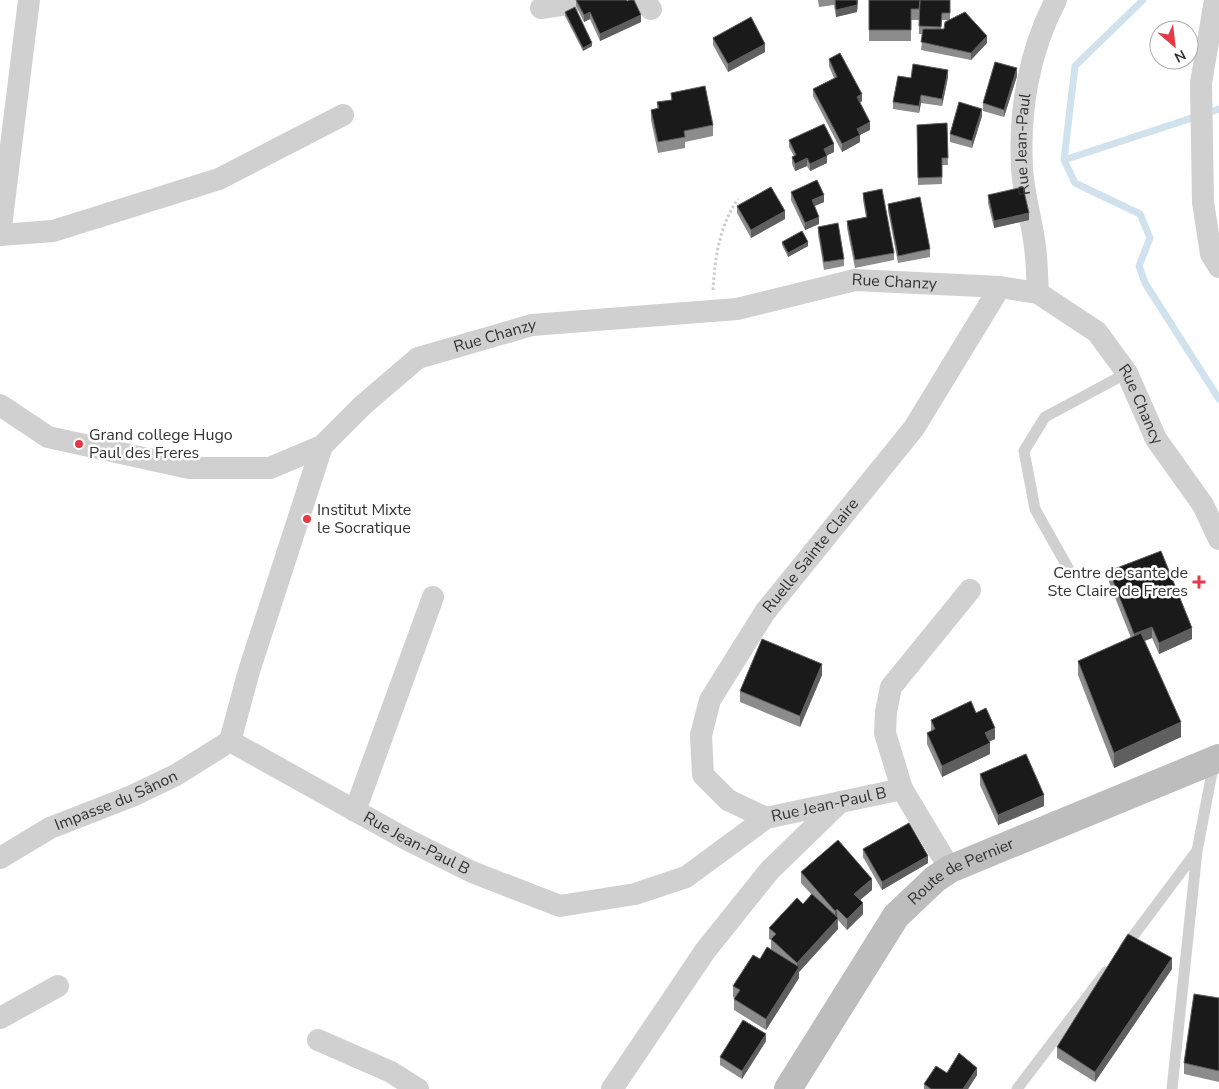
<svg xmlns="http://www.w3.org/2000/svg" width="1219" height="1089" viewBox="0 0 1219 1089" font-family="'Nunito Sans',sans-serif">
  <rect width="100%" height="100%" fill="#fff"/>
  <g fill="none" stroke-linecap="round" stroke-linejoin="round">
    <path stroke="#cfe2ee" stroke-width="7" d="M1143 0 1075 66 1064 160 1075 183 1140 214 1150 238 1139 266 1145 283 1219 399
      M1064 160 1219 109"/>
    <path stroke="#cdcdcd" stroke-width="3" stroke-dasharray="2.5 2.5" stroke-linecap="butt" d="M713 290C715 257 719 227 738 199"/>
    <path stroke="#d0d0d0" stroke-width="11" d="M1072 575 1035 509 1024 451 1045 417 1127 373
      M1125 947 1196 852
      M1017 1089 1106 972
      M1172 1089 1197 851 1214 762"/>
    <g stroke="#d0d0d0" stroke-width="22">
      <path d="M643 0 651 9"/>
      <path d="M1215 0 1201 83 1203 202 1211 254 1219 267"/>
      <path d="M541 8 568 4 575 0"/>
      <path d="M0 235 53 231 219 179 343 115"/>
      <path d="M0 235 29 0"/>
      <path id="s1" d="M1038 293C1037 278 1037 262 1035 247 1032 220 1023 194 1022 167 1019 110 1029 51 1056 0"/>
      <path id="s2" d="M0 405 48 437 189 468H270L322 446 363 405 418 358 532 325 737 309 855 280 1000 287 1038 293 1097 332 1127 373 1156 439 1203 505 1219 539"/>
      <path id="s3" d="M322 446 249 671 230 741 406 839 472 872 560 906 635 894 686 877 766 818 902 789"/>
      <path d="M355 811 433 597"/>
      <path id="s4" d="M766 818 728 800 703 775 701 735 710 700 765 612 914 428 1000 287"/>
      <path id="s5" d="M0 858 50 828 132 796 176 775 230 741"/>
      <path d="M950 869 902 789 885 733 886 712 891 687 970 590"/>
      <path d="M0 1018 58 986"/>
      <path d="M318 1040 391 1072 418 1089"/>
      <path d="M612 1089 705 951 770 870 840 802"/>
    </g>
    <path stroke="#bdbdbd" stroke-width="28" id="s6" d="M788 1089 896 916 935 879 950 869 1219 758"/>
  </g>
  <path fill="#8c8c8c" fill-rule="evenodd" d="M576 0H626L641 22 600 41 590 19 584 22 576 6Z
    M818 0H858L857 12 836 17 834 5 819 7Z
    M869 0H950V19L987 43 971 60 921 50 923 34H919V20H911V41H869ZM942 20H948L944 29H941Z
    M565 12 592 46 583 51 565 16Z
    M713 38 765 52 728 72 713 45Z
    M829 59 862 101 860 103 870 130 860 135V142L842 152 813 96V89L834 78 829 66Z
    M1017 76 1004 117 983 111V103Z
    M948 77 942 106 921 103 919 113 893 109V102L911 78Z
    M671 93 713 125V136L685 142V148L658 153 651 120V110L657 108V102L671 100Z
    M982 116 972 148 950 142V134Z
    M947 123 948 165H942V184L918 185 917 125Z
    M789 140 834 152 827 155V163L810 171 807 166 795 171 792 164V157L794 156 789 147Z
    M791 192 824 202 815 206 819 224 805 230 791 200Z
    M863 193 894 253V260L855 268 847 228V221L866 217 863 200Z
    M988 195 1029 220 994 228 988 203Z
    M888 204 930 249V257L898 263 888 211Z
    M737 206 785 219 751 238 737 213Z
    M818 227 844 259V266L824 270 818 234Z
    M782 242 808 246 788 257 782 245Z
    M1109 571 1192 639 1159 654 1152 638 1144 641 1181 737 1114 768 1078 675V661L1131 638 1109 582Z
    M822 675 800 727 740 702V691Z
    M931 720 995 739 989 742 990 754 942 777 927 744V733L931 731Z
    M980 774 1044 806 998 825 980 785Z
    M863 849 928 863 882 890 863 857Z
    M801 872 872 890 860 900 863 914 847 930 838 920V929L799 972V978L766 1030 734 1010V999L735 998 733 997V986L760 959 771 950V940L769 939V928L803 904 812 895 801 883Z
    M1172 969 1095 1082 1057 1058V1047Z
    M1219 998V1082L1184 1074V1063Z
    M766 1041 742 1079 720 1065V1057Z
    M977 1075 968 1089H924V1084Z"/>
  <path fill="#5f5f5f" d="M858 0 857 12 836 17V10Z
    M590 12V19L584 22V15Z
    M641 15V22L600 41V34Z
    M987 36V43L971 60V53Z
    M592 43V46L583 51V48Z
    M765 44V52L728 72V64Z
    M1017 68V76L1004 117V110Z
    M948 70V77L942 106V99Z
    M862 94V101L857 104V97Z
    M921 95V103L919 113V106Z
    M982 109V116L972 148V141Z
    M870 122V130L857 136V129Z
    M860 135V142L842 152V144Z
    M834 144V152L824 157V149Z
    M827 156V163L810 171V164Z
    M807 158V166L795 171V164Z
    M824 195V202L812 207V200Z
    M785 211V219L751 238V230Z
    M1029 213V220L994 228V221Z
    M819 217V224L805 230V223Z
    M808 242V246L788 257V253Z
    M1152 627V638L1134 645V634Z
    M1192 628V639L1159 654V643Z
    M822 664V675L800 727V716Z
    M1181 722V737L1114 768V753Z
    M995 728V739L985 743V733Z
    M990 743V754L942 777V766Z
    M1044 795V806L998 825V815Z
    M928 856V863L882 890V882Z
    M872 879V890L854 905V894Z
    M863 903V914L847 930V919Z
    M837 909 838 929 799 972V978L766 1030V1019L797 969V963L835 921V911Z
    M1172 958V969L1095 1082V1072Z
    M766 1034V1041L742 1079V1071Z
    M977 1068V1075L968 1089H963Z"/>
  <path fill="#1a1a1a" stroke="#5f5f5f" d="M576 0H626L627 1 630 0H634L641 15 600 34 590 12 584 15Z
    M835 0H857V5L836 10Z
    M869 0H920L919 9H911V30H869Z
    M920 0H950V13H942L941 27 919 26Z
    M575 7 592 43 583 48 565 12Z
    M965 12 987 36 971 53 921 42 923 29H944L945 22Z
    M751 17 765 44 728 64 713 38Z
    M840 53 862 94 857 97 870 122 857 129 860 135 842 144 813 89 837 77 829 59Z
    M995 62 1017 68 1004 110 983 103Z
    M913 64 948 70 942 99 921 95 919 106 893 102 898 76 911 78Z
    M705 86 713 125 684 131 685 137 658 142 651 110 659 108 657 102 672 100 671 93Z
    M959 102 982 109 972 141 950 134Z
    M947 123 948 158H942V177L918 178 917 125Z
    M824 124 834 144 824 149 827 156 810 164 807 158 795 164 792 157 796 155 789 140Z
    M817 180 824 195 812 200 819 217 805 223 791 192Z
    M771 187 785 211 751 230 737 206Z
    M1023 187 1029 213 994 221 988 195Z
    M882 189 894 253 855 260 847 221 867 217 863 193Z
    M920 197 930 249 898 256 888 204Z
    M838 223 844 259 824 262 818 227Z
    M802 231 808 242 788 253 782 242Z
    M1161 551 1192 628 1159 643 1152 627 1134 634 1109 571Z
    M1141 633 1181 722 1114 753 1078 661Z
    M762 639 822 664 800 716 740 691Z
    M971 701 976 713 986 708 995 728 985 733 990 743 942 766 927 733 935 729 931 720Z
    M1026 754 1044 795 998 815 980 774Z
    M909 823 928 856 882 882 863 849Z
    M838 840 872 879 854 894 863 903 847 919 837 909 835 911 801 872Z
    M812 894 838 918 797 963 771 939 776 934 769 928 797 898 803 904Z
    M1128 934 1172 958 1095 1072 1057 1047Z
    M767 947 799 967 766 1019 734 999 740 990 733 986 753 955 760 959Z
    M1194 994 1219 998V1071L1184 1063Z
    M743 1020 766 1034 742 1071 720 1057Z
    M959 1053 977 1068 963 1089H931L924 1084 936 1066 947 1073Z"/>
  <g fill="#e63946" stroke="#fff" stroke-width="2">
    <circle cx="79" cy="444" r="5"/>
    <circle cx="307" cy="519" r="5"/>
    <path d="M1196.5 574.5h5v5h5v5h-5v5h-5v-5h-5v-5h5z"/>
  </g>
  <g text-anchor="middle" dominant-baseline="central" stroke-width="5" stroke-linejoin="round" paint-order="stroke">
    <g font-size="16" fill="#333" stroke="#fff">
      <text stroke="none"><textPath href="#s1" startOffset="150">Rue Jean-Paul</textPath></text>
      <text stroke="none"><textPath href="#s2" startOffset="955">Rue Chanzy</textPath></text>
      <text stroke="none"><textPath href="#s2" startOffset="550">Rue Chanzy</textPath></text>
      <text stroke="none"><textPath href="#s2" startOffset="1255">Rue Chancy</textPath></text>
      <text stroke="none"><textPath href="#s4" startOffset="330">Ruelle Sainte Claire</textPath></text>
      <text stroke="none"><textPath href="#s5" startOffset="130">Impasse du Sânon</textPath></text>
      <text stroke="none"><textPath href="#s3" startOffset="972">Rue Jean-Paul B</textPath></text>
      <text stroke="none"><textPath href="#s3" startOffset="522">Rue Jean-Paul B</textPath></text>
      <text stroke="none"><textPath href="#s6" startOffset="284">Route de Pernier</textPath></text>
    </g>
    <g font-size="16" fill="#333" stroke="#fff" text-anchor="start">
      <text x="89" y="435">Grand college Hugo<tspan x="89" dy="18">Paul des Freres</tspan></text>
      <text x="317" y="510">Institut Mixte<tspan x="317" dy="18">le Socratique</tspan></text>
      <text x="1188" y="573" text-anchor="end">Centre de sante de<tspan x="1188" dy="18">Ste Claire de Freres</tspan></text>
    </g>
  </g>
  <g transform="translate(1174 45) rotate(152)"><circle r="24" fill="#ffffff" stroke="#adadad"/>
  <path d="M0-4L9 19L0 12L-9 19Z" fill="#e63946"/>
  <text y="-8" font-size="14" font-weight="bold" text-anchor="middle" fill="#333333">N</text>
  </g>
</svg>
